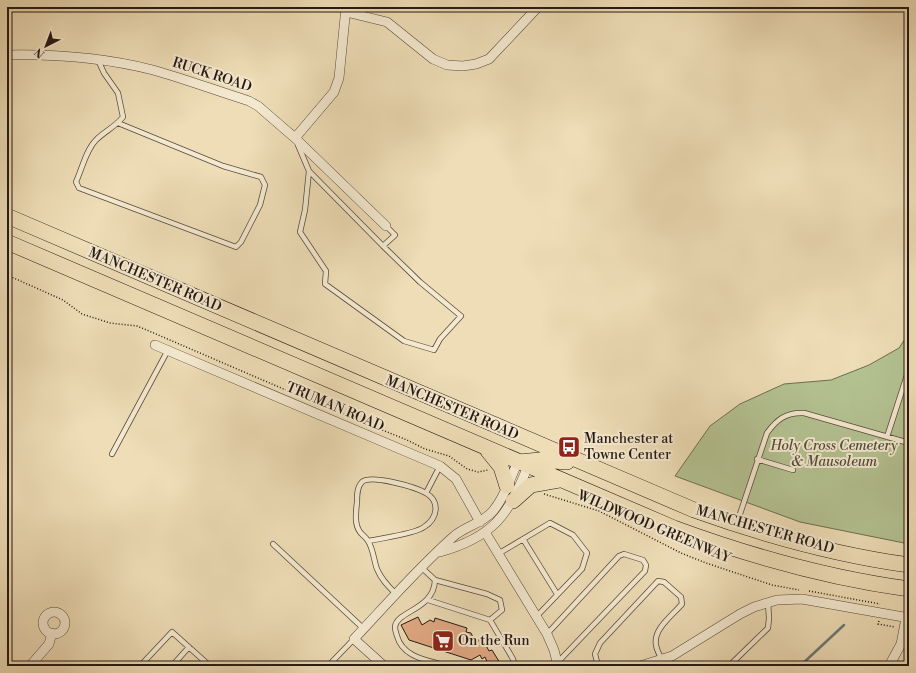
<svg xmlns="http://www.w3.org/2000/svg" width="916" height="673" viewBox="0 0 916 673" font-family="'Libre Bodoni',serif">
  <rect width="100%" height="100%" fill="#eeddb7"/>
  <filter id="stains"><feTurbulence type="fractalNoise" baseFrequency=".005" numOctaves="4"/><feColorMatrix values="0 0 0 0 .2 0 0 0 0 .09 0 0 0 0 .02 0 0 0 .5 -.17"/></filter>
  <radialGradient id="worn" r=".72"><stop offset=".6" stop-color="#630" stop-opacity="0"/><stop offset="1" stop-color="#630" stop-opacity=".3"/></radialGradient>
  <path fill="#b4c292" stroke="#6c6e52" d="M909 333V544L800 522 675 476 710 426 740 404 784 384 831 380 869 365 899 348Z"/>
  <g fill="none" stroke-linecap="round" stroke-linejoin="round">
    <path stroke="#6e7a76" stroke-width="2.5" d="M800 666 844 625"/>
  </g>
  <path fill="#e0a883" stroke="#251911" d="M418 617 422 625 430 620 434 622 435 618 467 628 466 632 471 633 475 642 482 638 489 651 492 650 500 663 489 666 485 657 482 659 480 655 471 660 409 640 401 625Z"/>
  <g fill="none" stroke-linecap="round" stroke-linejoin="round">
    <g stroke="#574a3a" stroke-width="6">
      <path id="service" d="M98 60 104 73 118 93 123 117C115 127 105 131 96 140 86 150 82 169 76 182L79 188 236 247 241 242 260 205 265 185 261 177 223 166 118 123
        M298 145 309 171
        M383 246 420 282 461 316 440 339 434 350 404 341 325 284 326 271 300 232 305 210 309 171 383 246 395 235 386 226
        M887 437 909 369
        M112 454 168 350
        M757 459 793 470
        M426 493 440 466
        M737 523 767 433C777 419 787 412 804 413L909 443
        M523 539 557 594
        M369 541C381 538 415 534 424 527 437 519 441 502 426 493 415 487 371 474 362 482 357 487 357 495 357 502 356 512 354 524 360 532 362 535 366 537 368 541 373 548 374 561 377 569 381 579 388 586 395 593
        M273 544 364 629
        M498 554 550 523 573 535 587 553 582 569 537 616
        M421 567 435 580C434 610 396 611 395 627 395 629 396 633 397 636 403 658 428 660 447 666
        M435 580 487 594 500 600 502 610 490 620
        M428 600 490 620 513 659 515 666
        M547 634 619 556 624 554 643 560 646 565 645 571 557 663
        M730 665 768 628 769 618 768 603
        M140 666 172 632 210 666
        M172 666 189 647
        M328 666 354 639
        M598 666 595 654 600 643 658 581 664 582 681 597 682 604C672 616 653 629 656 645 657 652 662 659 665 666"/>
    </g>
    <g stroke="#574a3a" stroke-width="10">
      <path id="minor" d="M346 12 387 22 433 59 447 65 463 66 476 64 489 59 538 7
        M7 55C56 54 105 58 153 70 185 79 217 91 249 101L258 106 295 138 386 226
        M295 138 334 92 339 78 346 7
        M155 345 440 466 456 479 480 522
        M485 532 547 634 554 650 558 666
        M440 552C493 537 508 516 528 466
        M43 623a11 11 0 1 1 22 0a11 11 0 1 1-22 0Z
        M30 666 49 644 52 633
        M384 666 354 639C386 605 417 569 453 537 465 526 482 524 493 511 505 497 510 478 518 462
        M640 666 672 656 740 614 754 607 777 600 802 599 909 618
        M889 666 901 644 906 618"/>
    </g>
    <g stroke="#251911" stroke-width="16">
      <path id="trunk" d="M7 216 694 510C764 535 836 555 909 565
        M7 242 674 528C750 556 828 578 909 589
        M488 451 501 467 507 486
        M519 462 540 460 567 462
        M513 501 531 485 559 480"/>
    </g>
    <path stroke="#251911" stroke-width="1.5" stroke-dasharray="1 2" stroke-linecap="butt" d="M7 275 63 300 82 314 110 323 137 326 149 331 309 400 334 409 350 417 407 440 425 449 449 456 467 469 478 472 488 470
      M544 494 599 511 681 553 706 563 772 585 799 590
      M809 591 880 604
      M879 621 878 624 895 627"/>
    <use href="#service" stroke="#f4e9d0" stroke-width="4.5"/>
    <use href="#minor" stroke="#f4e9d0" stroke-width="9"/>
    <use href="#trunk" stroke="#eeddb7" stroke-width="15"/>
  </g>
  <defs>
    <g id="bus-square" transform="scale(1.15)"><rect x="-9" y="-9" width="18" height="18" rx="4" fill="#8f2418" stroke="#f4e9d0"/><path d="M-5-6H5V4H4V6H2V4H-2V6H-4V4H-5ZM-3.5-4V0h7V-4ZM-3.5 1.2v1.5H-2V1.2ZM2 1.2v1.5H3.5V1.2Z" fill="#fff"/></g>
    <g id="supermarket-square" transform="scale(1.15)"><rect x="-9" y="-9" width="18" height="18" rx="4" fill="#8f2418" stroke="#f4e9d0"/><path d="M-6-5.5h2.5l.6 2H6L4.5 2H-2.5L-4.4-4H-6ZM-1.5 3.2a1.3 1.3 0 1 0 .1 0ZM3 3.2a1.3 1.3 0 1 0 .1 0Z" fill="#fff"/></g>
  </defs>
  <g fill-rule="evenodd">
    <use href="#bus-square" x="569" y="447"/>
    <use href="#supermarket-square" x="443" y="641"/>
  </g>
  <g text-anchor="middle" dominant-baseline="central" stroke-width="4" stroke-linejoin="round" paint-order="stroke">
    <g font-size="14" fill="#251911" stroke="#f4e9d0">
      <text transform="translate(212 75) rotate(18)">RUCK ROAD</text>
      <text transform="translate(155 280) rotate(23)">MANCHESTER ROAD</text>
      <text transform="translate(335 407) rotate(23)">TRUMAN ROAD</text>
      <text transform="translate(452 408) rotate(23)">MANCHESTER ROAD</text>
      <text transform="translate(654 527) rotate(23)">WILDWOOD GREENWAY</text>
      <text transform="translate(765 530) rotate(16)">MANCHESTER ROAD</text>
    </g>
    <g font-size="14" fill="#251911" stroke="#f4e9d0" text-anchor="start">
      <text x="584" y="439">Manchester at<tspan x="584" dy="16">Towne Center</tspan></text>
      <text x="458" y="641">On the Run</text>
    </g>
    <g font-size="14" font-style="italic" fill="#504c38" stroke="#f4e9d0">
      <text x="834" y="446">Holy Cross Cemetery<tspan x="834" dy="16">&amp; Mausoleum</tspan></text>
    </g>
  </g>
  <rect width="916" height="673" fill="none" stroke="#eeddb7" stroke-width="24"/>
  <rect x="8" y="8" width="900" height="657" fill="none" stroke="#251911" stroke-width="2"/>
  <rect x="12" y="12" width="892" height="649" fill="none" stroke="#251911"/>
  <g transform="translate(46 46) rotate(222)" stroke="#f4e9d0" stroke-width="3" paint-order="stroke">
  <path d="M0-3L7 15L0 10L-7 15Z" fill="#251911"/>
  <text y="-6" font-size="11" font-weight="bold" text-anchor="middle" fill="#251911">N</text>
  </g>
  <rect width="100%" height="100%" filter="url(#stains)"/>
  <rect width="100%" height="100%" fill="url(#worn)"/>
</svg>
